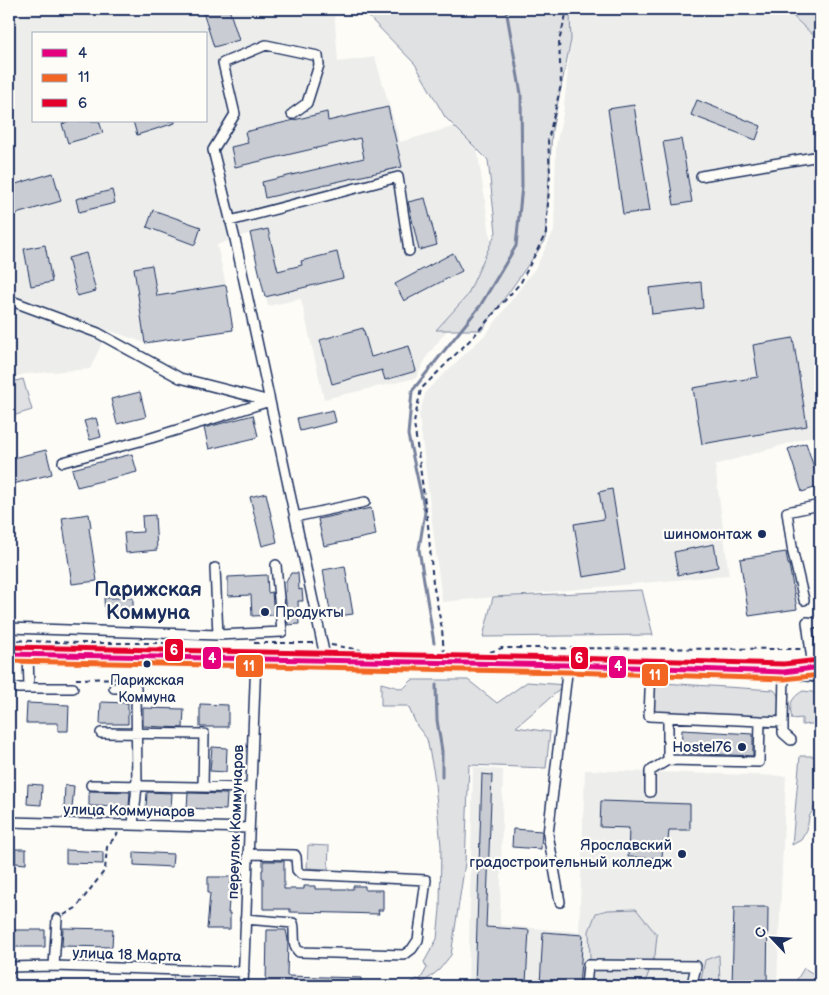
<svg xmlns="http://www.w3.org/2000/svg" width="829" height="995" viewBox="0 0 829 995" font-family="'Balsamiq Sans',sans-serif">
  <rect width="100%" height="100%" fill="#fdfcf7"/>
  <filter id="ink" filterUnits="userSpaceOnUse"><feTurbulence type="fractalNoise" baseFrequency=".02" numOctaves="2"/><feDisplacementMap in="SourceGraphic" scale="10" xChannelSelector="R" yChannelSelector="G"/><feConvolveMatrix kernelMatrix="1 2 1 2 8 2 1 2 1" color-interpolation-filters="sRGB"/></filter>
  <g filter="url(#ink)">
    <path fill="#edeeec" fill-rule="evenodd" d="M40 9H334L338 62 375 57 400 142 473 121 495 267 428 355 416 378 324 399 301 299 268 306 250 233 217 245 226 285 233 330 145 343 108 330 90 369 26 374 9 378V19ZM34 34H206V121H34Z
      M577 9H784L820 42V434L715 465 729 575 442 602 419 415 426 391 487 333 536 267 554 231 556 145 563 114 571 40 570 15Z
      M473 767 503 770 500 925 579 932 585 770 786 776 777 986H646V980L582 977 581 986H468Z"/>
    <path fill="#e0e1e3" stroke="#7e88a0" d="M361 9H577L570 15 571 40 552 130 545 241 482 330H436L467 296 496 232 488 160 445 117 415 64Z
      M785 9H820V42L815 37Z
      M23 379 32 410 9 417V383Z
      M642 590 653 635 483 637 493 597Z
      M412 680H468L497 703 527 682 565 685 516 727 550 732 546 768 469 765 465 863 451 955 439 970 424 982 420 981 429 986H406L417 979 420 980 427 968 424 962 437 939 440 909 441 846 434 774 427 739 417 726 408 706H381V683L403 689Z
      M662 683 774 690C781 697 780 704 779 714L775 717 658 712 653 709 655 688Z
      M803 691 820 693V723L802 725V718L792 719C789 706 790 698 803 691Z
      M800 756H820V798L809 817 807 830 801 840 792 845Z
      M308 845 329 846 328 869 307 868Z
      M636 909 657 935 655 955 646 980V986H591L589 931 596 913 608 910Z
      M719 955 720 986H694L701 980 705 960Z
      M804 968 820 978V986H793Z
      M173 973 240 974 239 986H174Z"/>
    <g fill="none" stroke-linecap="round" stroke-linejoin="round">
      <path stroke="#76819c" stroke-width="3" d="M434 643 419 549 425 512 408 435 412 391 480 306 516 246 522 186 521 94 506 9
        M436 685 437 720 442 751V777"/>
    </g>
    <path fill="#c9ccd3" stroke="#1b2f5e" d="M202 9H229L239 40 214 47Z
      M697 100 761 126 756 140 691 115Z
      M634 105 650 211 623 214 608 109Z
      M388 107 402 167 265 198 262 182 364 158 360 138 235 167 231 147 248 143 245 132 327 112 328 121Z
      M70 121H99L103 133 68 143 62 124Z
      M133 121H175V123L137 135Z
      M681 139 692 202 674 205 663 142Z
      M53 173 61 201 9 216V186Z
      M112 190 115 203 79 212 76 199Z
      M425 198 437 245 419 250 408 202Z
      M153 210 201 227 195 245 147 227Z
      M268 229 278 271 302 265 301 261 337 252 343 278 265 297 250 233Z
      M45 245 52 282 31 286 24 249Z
      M86 253 96 291 77 296 68 258Z
      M453 253 462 271 404 301 395 284Z
      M152 265 157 296 226 285 233 330 145 343 134 268Z
      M701 282 703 308 652 314 649 288Z
      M363 328 371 357 409 346 416 371 385 380 382 370 332 384 320 340Z
      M793 338 807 426 702 444 693 388 758 377 753 345Z
      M140 392 146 417 117 424 111 399Z
      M333 410 336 422 300 431 297 418Z
      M253 415 258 436 255 438 209 449 204 428Z
      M96 418 101 437 90 440 84 421Z
      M806 443 820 486 802 492 788 449Z
      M46 450 52 474 9 485V459Z
      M132 454 137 472 77 487 72 469Z
      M612 489 625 570 583 577 574 524 604 519 599 492Z
      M266 493 277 542 262 546 250 497Z
      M371 508 376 535 324 546 318 519Z
      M89 514 91 527 89 528 97 581 72 584 62 518Z
      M155 515 157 550 126 553 124 533 143 532 142 516Z
      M714 544 718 567 678 575 674 552Z
      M786 552 788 564H789L790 570 797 609 749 616 740 559Z
      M345 566 353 614 331 617 323 570Z
      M291 573H298L299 590 302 589 303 601H298L299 624 288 625 285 592H286V582Z
      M267 575 268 593 272 592 274 615 252 616 251 595 228 596V577Z
      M104 598H133V614H105Z
      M101 702 128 703V724H100Z
      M27 703 69 705 68 731H58V723H26Z
      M200 704 228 705V727H200Z
      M143 708 184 709 183 728 143 726Z
      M682 730 753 734V756L681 753Z
      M212 747 227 748 226 772 210 771Z
      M482 774 492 775 486 927 529 930 526 983 485 981 484 986H475Z
      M28 784 42 785 41 805 27 804Z
      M65 785 74 786 72 809 64 808Z
      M89 791 130 792 129 807 89 806Z
      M147 792 172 793 171 808H146Z
      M188 793 227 794 226 810 187 808Z
      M601 801 690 804V830H669L668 841H663L662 858 628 857 629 828 600 827Z
      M513 829 542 831 541 849 512 847Z
      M15 849H26V864L15 863Z
      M66 850 103 852V864L66 863Z
      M134 852 173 854 172 867 134 865Z
      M263 861H284V889H304V886H315V889H353V886H365V890H383V910H378L379 914 340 913 290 912V909H263V878H262V870H263Z
      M208 877H231L228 913H230V929H207L210 893H208Z
      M734 907H768L767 986H732Z
      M63 928 113 929 112 947 62 946Z
      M9 930H45V947H9Z
      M267 930H286L288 940 287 976 361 978V986H266Z
      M543 932 583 935 579 986 540 985Z"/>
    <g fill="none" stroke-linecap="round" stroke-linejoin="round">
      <g stroke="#1b2f5e" stroke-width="12">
        <path id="minor" d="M292 114 307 103 319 65 318 56 266 45 223 63 235 114 213 150 235 239 326 661
          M701 176 820 156
          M230 221 398 177 409 251
          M9 300 98 333 180 378 270 401
          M63 462 151 438 270 401
          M295 517 365 502
          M804 600 793 553 787 512 820 505
          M9 628 218 635 215 568
          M218 635 282 632 276 565
          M28 654 29 688
          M651 668 649 716 760 721 759 762 668 760
          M813 668 807 622 820 624
          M9 688H73
          M114 688H136L137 786 133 825
          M760 721 783 722 784 672
          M783 722V733L791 740
          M101 733 204 734 203 787
          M91 785 251 788
          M650 792V771L668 760V717
          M9 822 249 828
          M560 902 548 834 568 665
          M245 919 293 923C296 932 291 945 299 952L404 955 412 949 418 940 426 880 301 874 297 870 296 857 295 855 248 854
          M54 966 57 919
          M9 967 54 966 244 972
          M243 986 256 659
          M586 986 588 965 696 966 692 984"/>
      </g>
      <g stroke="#1b2f5e" stroke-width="15">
        <path id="major" d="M9 654 568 665 784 672 820 676
          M799 670 820 667"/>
      </g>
      <path stroke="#1b2f5e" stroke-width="2" stroke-dasharray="5 4" stroke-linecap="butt" d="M807 9 814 15
        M817 9 814 15 820 20
        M9 640 78 643H164
        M254 643H314
        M331 645 361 650
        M490 652 502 648 802 649
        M444 654 442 629 433 583 428 525 414 423 421 389 473 337 521 282 546 233 550 173 548 140 561 85 559 41 566 15 571 9
        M136 678H146
        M76 679 129 678
        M64 915 76 908 105 870 107 847 118 833"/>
      <use href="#minor" stroke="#fdfcf7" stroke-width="9"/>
      <use href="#major" stroke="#fdfcf7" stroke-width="11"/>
      <g stroke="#fdfcf7" stroke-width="9">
        <path id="bus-1" d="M9 654 568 665 784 672 820 667"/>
      </g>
      <g stroke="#fdfcf7" stroke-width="9">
        <path id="bus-2" d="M9 661 568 672 784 679 820 675"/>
      </g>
      <g stroke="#fdfcf7" stroke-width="9">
        <path id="bus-3" d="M9 647 568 658 784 664 819 660"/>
      </g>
      <use href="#bus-1" stroke="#e5007d" stroke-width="5"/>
      <use href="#bus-2" stroke="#f26522" stroke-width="5"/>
      <use href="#bus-3" stroke="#e4002b" stroke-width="5"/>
    </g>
  </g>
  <g fill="#1b2f5e" stroke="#fdfcf7" stroke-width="2">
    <circle cx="762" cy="534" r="5"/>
    <circle cx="265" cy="612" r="5"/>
    <circle cx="147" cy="664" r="4.5"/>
    <circle cx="742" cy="747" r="5"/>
    <circle cx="682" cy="854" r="5"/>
  </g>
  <g text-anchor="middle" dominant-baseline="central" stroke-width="4.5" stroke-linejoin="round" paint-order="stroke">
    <g font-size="14" fill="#1b2f5e" stroke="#fdfcf7">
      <text x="147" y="680">Парижская<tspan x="147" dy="17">Коммуна</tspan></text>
    </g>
    <g font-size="15" fill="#1b2f5e" stroke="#fdfcf7" text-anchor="end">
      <text x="752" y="534">шиномонтаж</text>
      <text x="275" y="612" text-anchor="start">Продукты</text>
      <text x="732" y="747">Hostel76</text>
      <text x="672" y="845">Ярославский<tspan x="672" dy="17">градостроительный колледж</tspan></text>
    </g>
    <g font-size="15" fill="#1b2f5e" stroke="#fdfcf7">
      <text transform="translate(129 811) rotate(1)">улица Коммунаров</text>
      <text transform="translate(236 822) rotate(-88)">переулок Коммунаров</text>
      <text transform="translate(127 955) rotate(2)">улица 18 Марта</text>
    </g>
    <g font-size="20" font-weight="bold" fill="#1b2f5e" stroke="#fdfcf7">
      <text x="148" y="590">Парижская<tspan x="148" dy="23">Коммуна</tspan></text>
    </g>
  </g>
  <g stroke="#fdfcf7" stroke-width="2">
    <rect x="164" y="638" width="20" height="24" rx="5" fill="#e4002b"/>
    <rect x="202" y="646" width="20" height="24" rx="5" fill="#e5007d"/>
    <rect x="570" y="646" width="19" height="24" rx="5" fill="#e4002b"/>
    <rect x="235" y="654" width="29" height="24" rx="5" fill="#f26522"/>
    <rect x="608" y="655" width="19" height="24" rx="5" fill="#e5007d"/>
    <rect x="641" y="663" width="28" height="24" rx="5" fill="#f26522"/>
  </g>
  <g font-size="14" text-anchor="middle" font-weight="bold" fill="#fff">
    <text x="174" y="655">6</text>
    <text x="212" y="663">4</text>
    <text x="579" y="663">6</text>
    <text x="249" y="671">11</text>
    <text x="618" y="671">4</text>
    <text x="655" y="680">11</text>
  </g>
  <rect width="829" height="995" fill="none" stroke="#fdfcf7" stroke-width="30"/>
  <rect x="15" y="15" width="799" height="965" fill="none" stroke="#1b2f5e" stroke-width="2" filter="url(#ink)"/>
  <rect x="32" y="32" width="175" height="90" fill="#fdfcf7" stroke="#a3aaba"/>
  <rect x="42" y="49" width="25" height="8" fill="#e5007d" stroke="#a3aaba"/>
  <text x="78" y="58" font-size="15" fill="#1b2f5e">4</text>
  <rect x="42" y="74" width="25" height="8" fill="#f26522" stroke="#a3aaba"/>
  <text x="78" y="82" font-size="15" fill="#1b2f5e">11</text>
  <rect x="42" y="99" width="25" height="8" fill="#e4002b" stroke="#a3aaba"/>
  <text x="78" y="108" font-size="15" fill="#1b2f5e">6</text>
  <g transform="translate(772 938) rotate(295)" stroke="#fdfcf7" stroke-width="4" paint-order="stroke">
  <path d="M0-4L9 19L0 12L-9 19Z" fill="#1b2f5e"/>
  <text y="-8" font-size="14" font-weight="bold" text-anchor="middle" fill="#1b2f5e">С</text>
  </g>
</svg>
